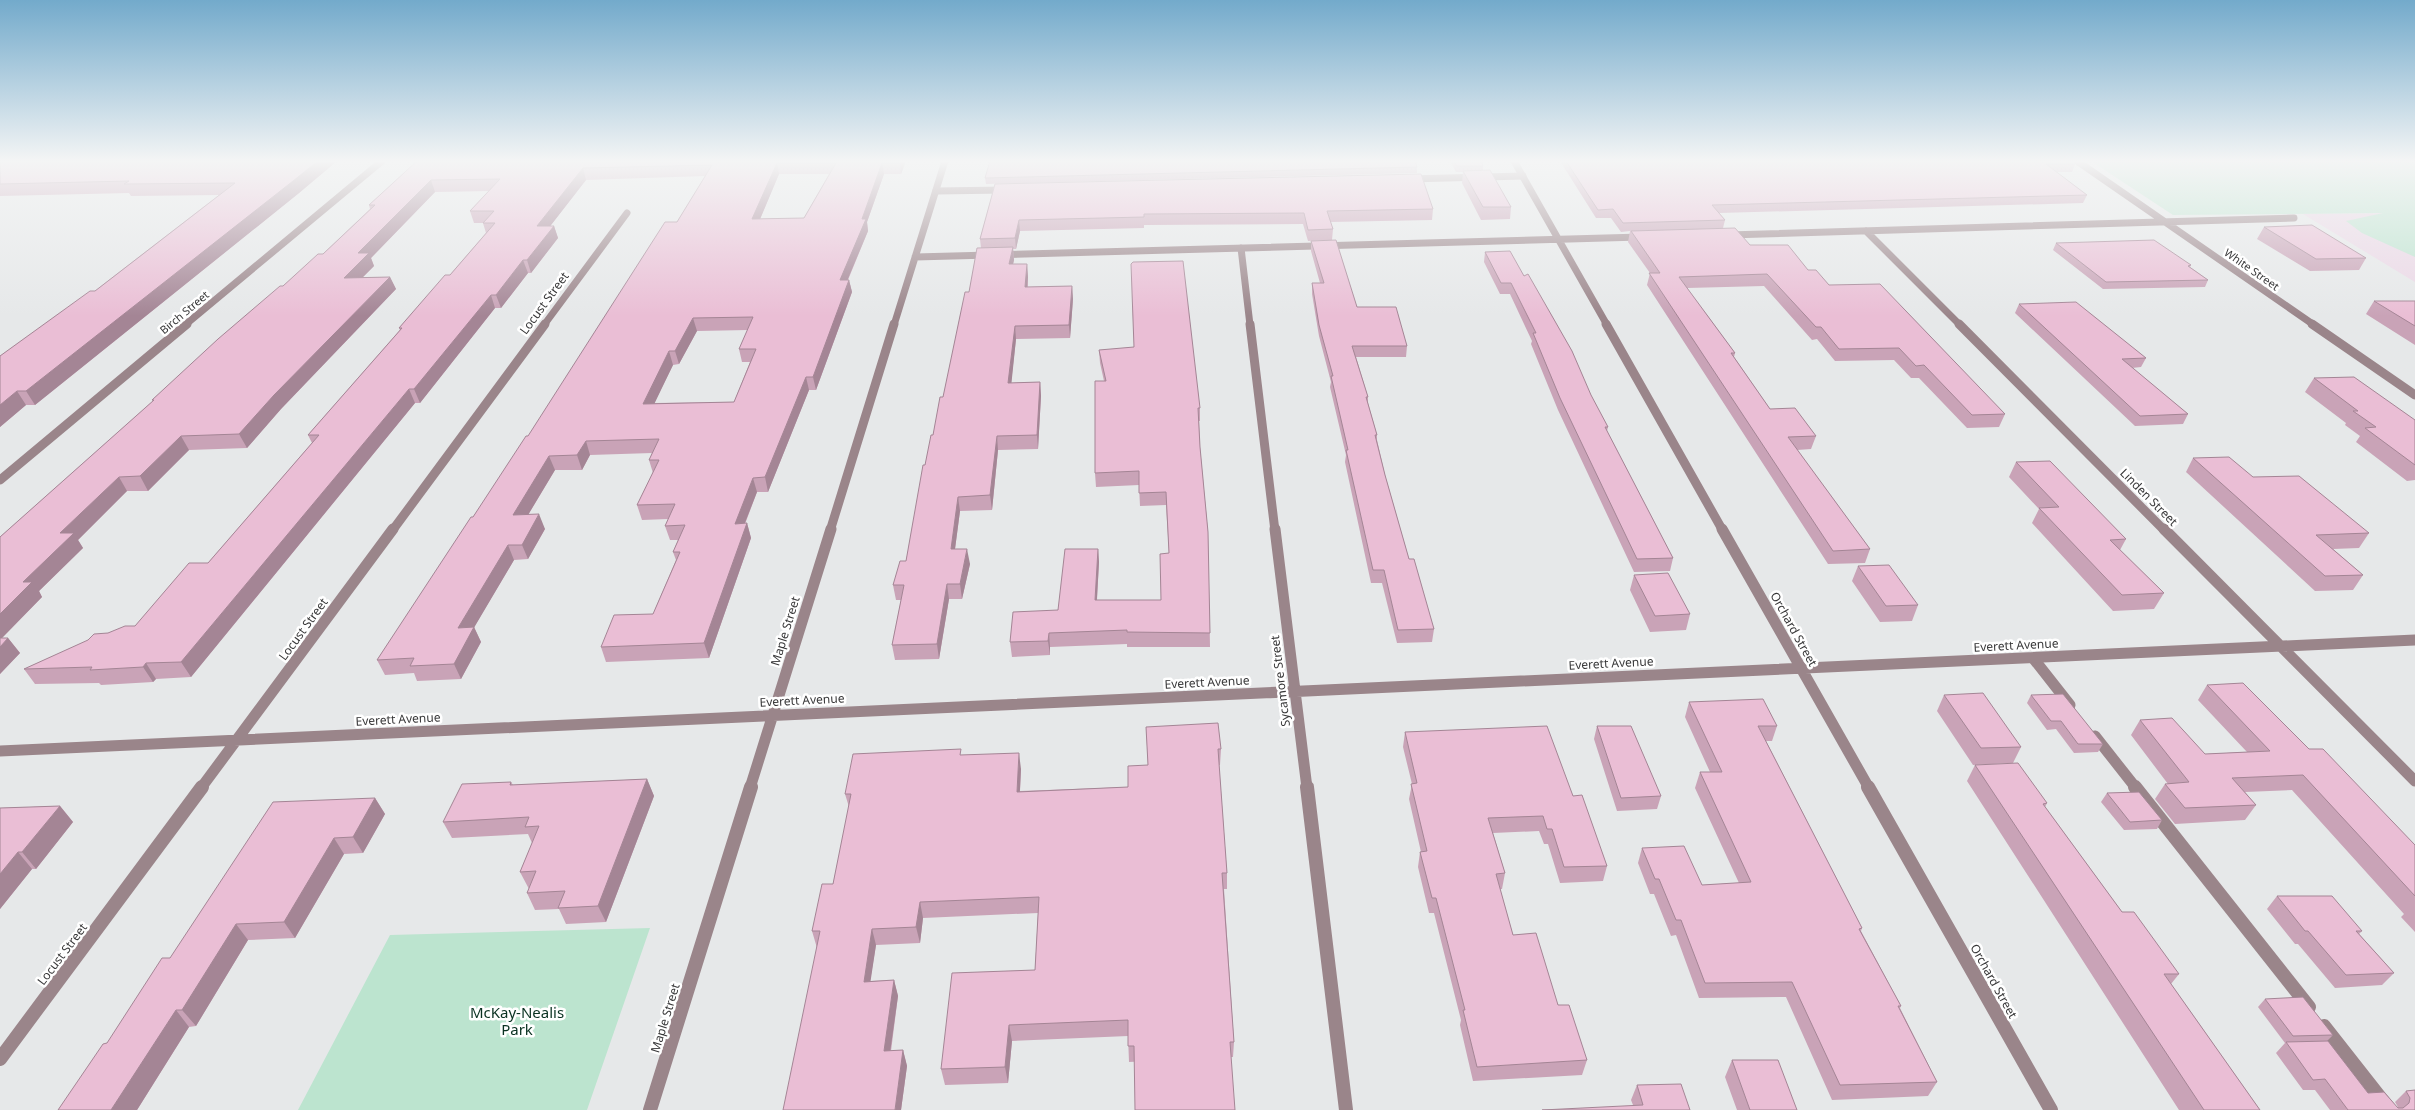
<svg xmlns="http://www.w3.org/2000/svg" width="2415" height="1110" viewBox="0 0 2415 1110" font-family="'Noto Sans',sans-serif">
  <rect width="100%" height="100%" fill="#e6e8e9"/>
  <path fill="#ebd7e6" d="M2415 213V282L2303 214Z"/>
  <path fill="#bce4cf" d="M2091 161H2415V257L2362 233 2346 221 2383 213 2173 215Z
    M650 928 587 1110H298L390 935Z"/>
  <g fill="none" stroke-linecap="round" stroke-linejoin="round">
    <path stroke="#9a858a" stroke-width="7" d="M1409 179 1523 176
      M936 191 1005 190"/>
    <path stroke="#9a858a" stroke-width="11" d="M2033 658 2070 705
      M2095 736 2136 788"/>
    <path stroke="#9a858a" stroke-width="14" d="M2135 787 2309 1007
      M2324 1026 2390 1110"/>
    <path stroke="#9a858a" stroke-width="7" d="M1514 161 1607 325
      M2077 161 2314 325
      M1866 231 1960 325
      M1728 235 2294 218
      M1241 248 1250 325
      M915 257 1641 237
      M185 325 382 161
      M544 325 627 213
      M894 325 945 161"/>
    <path stroke="#9a858a" stroke-width="9" d="M1250 324 1275 531
      M1606 324 1723 531
      M1959 324 2165 531
      M2312 324 2415 395
      M0 480 187 324
      M392 531 545 324
      M830 531 894 324"/>
    <path stroke="#9a858a" stroke-width="11" d="M1275 529 1307 788
      M1722 529 1869 788
      M2164 529 2415 781
      M0 751 2415 640
      M201 788 393 529
      M750 788 831 529"/>
    <path stroke="#9a858a" stroke-width="14" d="M1307 787 1346 1110
      M1868 787 2051 1110
      M0 1059 202 787
      M650 1110 751 787"/>
  </g>
  <path fill="#c9a3b7" fill-rule="evenodd" d="M0 161H337L299 193 35 405H26L0 427V356L95 291 219 195 131 196 129 193 0 196Z
    M417 161H906L901 174H884L867 222 868 231 848 280H849L852 292 816 390H809L768 492H757L745 524 747 523 751 538 709 658 606 662 601 647 653 614 676 560 673 552 678 540H670L665 526 668 519 642 520 637 505 653 473 649 460 652 453 590 455 582 470H555L528 515 545 529 528 559 514 560 474 627 481 642 461 679 417 681 414 673 385 675 377 660 473 517 677 222 705 176 586 180 550 226H554L558 238 531 273H528L501 308H495L420 403H415L191 677 156 679 153 682 101 685 99 683 35 684 24 669 108 633 135 626 208 563 312 443 308 435 400 330 399 328 450 275 486 233 483 223H474L470 211 489 191 435 192 371 258 374 266 363 277H390L396 289 281 409 247 448 189 450 148 491H127L78 540 83 548 39 591 42 597 2 638H8L20 653 0 674V537L153 401 152 400 283 286 323 254 370 209 369 205ZM779 174H829L804 218 760 219ZM748 330 739 349 742 362H750L734 402 654 403 673 365 679 364 697 331Z
    M1450 161H1481L1483 166V170L1511 207 1510 219 1481 220 1462 183 1463 172H1456Z
    M1560 161H2075V164L2072 172H2056L2087 195 2083 203 1719 213 1725 220 1723 228 1750 245 1808 270 2005 414 1999 427 1967 428 1919 378H1911L1894 360 1835 361 1817 339 1812 340 1764 286 1687 288 1735 353 1734 357 1770 409 1816 436 1811 449 1797 450 1870 549 1865 563 1828 564 1647 285 1650 273 1628 242 1630 231 1621 232 1611 218H1596Z
    M1417 167V173L986 184 985 178Z
    M995 184 1433 209 1432 220 1330 222 1333 229 1332 240 1308 241 1303 224 1144 225V228L1020 231 1016 249H1013L1014 260 1013 264H1027L1028 277V287L1072 286 1073 299 1070 338 1016 339 1011 383 1040 382 1041 396 1038 449 998 450 992 510 960 511 955 549 970 564 962 599H949L939 659 895 660 892 645 901 600H896L893 585 906 561 925 465 943 397 981 248 980 239Z
    M2264 227 2366 258 2359 270 2310 271 2257 239Z
    M1311 241 1357 307 1407 346 1406 357H1356L1368 397V403L1377 435V440L1385 475 1409 559 1434 629 1432 642 1397 643 1382 583H1371L1345 462 1346 455 1330 387 1331 382 1319 336 1312 294V283H1320L1311 251Z
    M2056 243 2191 265 2190 267 2208 280 2205 287 2103 289 2053 250Z
    M1485 252 1524 276 1608 427 1607 431 1673 558 1670 571 1634 572 1558 410 1531 344 1532 341 1510 294H1500L1484 262Z
    M2374 301H2415V345L2366 314Z
    M2019 304 2146 358 2141 367 2132 368 2188 414 2183 424 2135 426 2015 313Z
    M1099 350 1200 408V421H1199L1200 447 1208 532 1210 647H1127V644L1050 647V655L1012 657 1010 642 1058 610 1098 549 1099 562 1097 600H1161L1169 553 1166 505 1140 506 1139 485 1096 487 1095 473 1104 381 1100 363Z
    M2314 378 2415 420V480L2407 481 2356 442 2360 436 2345 425 2346 423 2305 392Z
    M2193 458 2253 477 2369 533 2359 548 2333 549 2363 575 2353 590 2315 591 2186 472Z
    M2016 462 2126 539 2120 550 2164 593 2154 609 2113 611 2032 523 2039 509 2009 477Z
    M1858 566 1918 605 1912 621 1880 622 1852 581Z
    M1634 575 1690 614 1686 630 1650 632 1630 590Z
    M2207 685 2309 749 2415 845V932L2401 917 2404 914 2292 790 2245 792 2256 805 2245 820 2175 824 2155 799 2165 784H2168L2131 735 2140 720 2205 754 2247 752 2198 700Z
    M1944 695 2021 747 2013 763 1973 765 1937 711Z
    M2031 695 2103 744 2098 752 2074 753 2056 729 2047 730 2027 703Z
    M1689 702 1777 726 1772 741H1766L1862 928 1861 931 1901 1006 1900 1008 1937 1082 1928 1096 1832 1100 1786 997 1699 998 1676 935 1671 936 1654 894H1650L1638 863 1642 848 1702 885 1739 883 1695 788 1700 772H1710L1685 717Z
    M1597 726 1661 796 1657 809 1617 811 1594 739Z
    M1146 727 1221 749 1220 765H1219L1227 873V889H1224L1234 1042 1233 1057 1129 1062 1128 1036 1012 1041 1008 1083 945 1085 941 1069 1035 970 1038 913 923 918 920 943 876 945 870 981 894 980 898 996 891 1051 903 1050 907 1066 901 1110 817 948 812 931 833 884 849 807 845 794 962 755 1021 769 1020 791 1128 787 1148 765Z
    M1405 732 1573 796 1607 866 1603 881 1560 883 1548 844H1544L1539 831 1493 833 1505 873 1502 889H1500L1513 935 1558 1005 1587 1060 1582 1075 1473 1081 1460 1025 1461 1020 1434 913H1429L1418 867 1420 852H1421L1409 799 1412 784 1403 747Z
    M1975 765 2047 803 2045 807 2122 912 2179 974 2171 984 2260 1110H2179L1967 781Z
    M647 779 654 796 606 922 566 924 559 909 535 910 527 893 529 889 520 872 532 843 528 834 452 838 443 822 511 782 513 785Z
    M2107 793 2162 820 2157 829 2124 830 2101 802Z
    M375 798 385 814 363 853 344 854 295 938 248 940 196 1026 189 1027 137 1110H58L170 958Z
    M60 806 73 822 36 869H32L0 909V808Z
    M2277 896 2362 931 2359 934 2394 973 2382 985 2335 988 2298 944H2295L2267 909Z
    M2265 999 2333 1035 2327 1041 2368 1093 2398 1107 2395 1102 2406 1091 2415 1090V1110H2330L2315 1090H2303L2276 1053 2285 1043 2258 1007Z
    M1732 1060 1797 1110H1737L1725 1077Z
    M1637 1085 1690 1110 1633 1105 1631 1100Z"/>
  <path fill="#a48595" d="M318 161H337L299 193 35 405 26 391Z
    M900 161H906L901 174 900 163Z
    M777 163 779 174 755 231 752 219Z
    M882 163 884 174 867 222 868 231 842 293 840 280Z
    M583 168 586 180 541 238 537 226Z
    M431 180 435 192 371 258 374 266 350 290 344 278 358 253Z
    M1019 220 1020 231 1016 249 1015 238Z
    M554 226 558 238 531 273 527 260Z
    M1013 247 1014 260 1010 277 1009 264Z
    M523 260 528 273 501 308 496 295Z
    M1027 264 1028 277 1026 300 1025 287Z
    M390 277 396 289 281 409 247 448 239 434 274 395Z
    M849 280 852 292 816 390 813 377Z
    M1072 286 1073 299 1070 338 1069 325Z
    M491 295 495 308 420 403 414 389Z
    M693 318 697 331 679 364 675 351Z
    M1015 326 1016 339 1010 397 1008 383Z
    M669 351 673 365 648 417 643 404Z
    M806 377 809 390 768 492 765 477Z
    M1040 382 1041 396 1038 449 1037 435Z
    M409 389 415 403 191 677 181 662Z
    M17 391 26 405 0 427V405Z
    M181 436 189 450 148 491 140 476Z
    M997 436 998 450 992 510 990 495Z
    M586 441 590 455 582 470 577 455Z
    M549 456 555 470 519 530 513 515Z
    M119 477 127 491 78 540 83 548 39 591 42 597 0 640V614L23 582 60 533Z
    M753 478 757 492 739 538 735 524Z
    M958 497 960 511 953 564 951 549Z
    M539 514 545 529 528 559 522 545Z
    M747 523 751 538 709 658 704 643Z
    M508 545 514 560 465 643 458 628Z
    M967 549 970 564 962 599 960 584Z
    M1098 549 1099 562 1096 614 1095 600Z
    M947 584 949 599 939 659 937 644Z
    M474 627 481 642 461 679 454 664Z
    M1049 633 1050 647V655L1048 641Z
    M8 638 20 653 0 674V647Z
    M146 663 156 679 153 682 143 667Z
    M1019 753 1021 769 1019 808 1017 792Z
    M647 779 654 796 606 922 598 906Z
    M375 798 385 814 363 853 353 837Z
    M60 806 73 822 36 869 22 852Z
    M334 838 344 854 295 938 284 922Z
    M18 852 32 869 0 909V874Z
    M920 902 923 918 920 943 916 927Z
    M236 924 248 940 196 1026 182 1010Z
    M872 929 876 945 868 998 864 982Z
    M894 980 898 996 888 1067 884 1051Z
    M176 1010 189 1027 137 1110H111Z
    M1009 1025 1012 1041 1008 1083 1005 1067Z
    M903 1050 907 1066 901 1110H895Z"/>
  <path fill="#eabed5" stroke="#a48595" fill-rule="evenodd" d="M0 161H318L293 181 26 391H17L0 405V356L90 291H95L235 183 124 184 129 181 0 184Z
    M417 161H900V163H882L862 219H866L840 280H849L813 377H806L765 477 753 478 735 524 747 523 704 643 601 647 614 615 653 614 680 552H673L685 525 665 526 675 504 637 505 659 460H649L659 439 586 441 577 455 549 456 513 515 539 514 522 545H508L458 628 474 627 454 664 410 666 414 658 377 660 471 517H473L526 436H528L665 222H677L712 165 583 168 537 226H554L527 260H523L496 295H491L414 389H409L181 662 146 663 143 667 90 670 92 667 24 669 88 640 94 634 108 633 125 626H135L189 563H208L319 435H308L402 328H399L445 275H450L495 223H483L494 211H470L500 179 431 180 358 253H369L344 278 390 277 274 395 239 434 181 436 140 476 119 477 60 533H74L23 582H32L0 614V537L154 400H152L218 339 280 286H283L318 254H323L375 205H369ZM777 163H836L804 218 752 219ZM753 317 739 349H756L734 402 643 404 669 351H675L693 318Z
    M990 161H1415L1417 167 985 178Z
    M1454 161H1481L1483 166H1457Z
    M1566 161H2075V164H2046L2087 195 1712 205 1725 220 1623 223 1613 209 1598 210Z
    M1490 170 1511 207H1483L1463 171Z
    M1421 174 1433 209 1327 211 1333 229 1308 230 1304 213 1144 214V217L1019 220 1015 238 980 239 995 184Z
    M2312 225 2366 258 2316 259 2264 227Z
    M1735 228 1750 245H1788L1808 270H1816L1829 285 1880 284 2005 414 1972 415 1924 365 1916 366 1899 348 1839 349 1821 327H1816L1767 274 1679 277 1735 353H1731L1770 409 1795 408 1816 436 1788 437 1870 549 1833 551 1649 273H1660L1631 231Z
    M1336 240 1357 307H1396L1407 346H1352L1368 397H1366L1377 435H1375L1385 475 1409 559H1414L1434 629 1398 630 1384 570H1373L1346 450H1348L1331 376H1333L1319 325 1312 283H1324L1311 241Z
    M2154 240 2191 265 2188 266 2208 280 2106 282 2056 243Z
    M1013 247 1009 264H1027L1025 287 1072 286 1069 325 1015 326 1008 383 1040 382 1037 435 997 436 990 495 958 497 951 549H967L960 584H947L937 644 892 645 904 585H893L900 561H906L923 465H925L931 435H933L940 397H943L965 292H969L977 248Z
    M1510 251 1524 276 1528 274 1572 351 1591 395 1608 427H1605L1673 558 1637 559 1560 398 1533 333H1536L1511 283H1501L1485 252Z
    M1183 261 1200 408H1198L1200 447 1208 532 1210 633 1127 632V630L1049 633 1048 641 1010 642 1013 612 1058 610 1065 549H1098L1095 600H1161L1160 554 1169 553 1166 492 1139 493V471L1095 473V381H1106L1099 350 1134 347 1131 264 1133 262Z
    M2374 301H2415V326Z
    M2076 302 2146 358 2122 359 2188 414 2140 416 2019 304Z
    M2354 377 2415 420V465L2365 428 2376 427 2353 411H2358L2314 378Z
    M2229 457 2253 477 2299 476 2369 533 2316 535 2363 575 2325 576 2193 458Z
    M2050 461 2126 539 2110 540 2164 593 2122 595 2039 508 2059 507 2016 462Z
    M1889 565 1918 605 1886 606 1858 566Z
    M1668 573 1690 614 1655 616 1634 575Z
    M0 638H8L0 647Z
    M2243 683 2309 749H2323L2415 845V896L2303 775 2232 778 2256 805 2185 808 2165 784 2189 782 2140 720 2172 718 2205 754 2270 751 2207 685Z
    M1983 693 2021 747 1981 748 1944 695Z
    M2063 694 2103 744H2078L2061 721H2051L2031 695Z
    M1763 699 1777 726H1758L1862 928 1859 929 1901 1006H1898L1937 1082 1840 1085 1792 982 1705 983 1681 920H1676L1659 879H1655L1642 848 1684 846 1702 885 1751 882 1700 772H1722L1689 702Z
    M1218 723 1221 749H1218L1227 873H1222L1234 1042H1230L1235 1110H1135L1134 1046H1128V1020L1009 1025 1005 1067 941 1069 952 973 1035 970 1039 897 920 902 916 927 872 929 864 982 894 980 884 1051 903 1050 895 1110H783L820 931H812L822 884H833L851 794H845L853 754 961 749 960 755 1019 753 1017 792 1128 787V766L1148 765 1146 727Z
    M1547 726 1573 796 1582 795 1607 866 1564 867 1552 829H1547L1543 816 1488 818 1505 873 1496 874 1513 935 1536 933 1558 1005H1569L1587 1060 1477 1067 1463 1010H1465L1436 898H1432L1420 852 1427 851 1411 784 1417 783 1405 732Z
    M1597 726H1631L1661 796 1621 798Z
    M2018 763 2047 803 2043 804 2122 912H2134L2179 974H2164L2260 1110H2204L1975 765Z
    M647 779 598 906 558 908 565 891 527 893 536 871 520 872 539 826 525 827 529 817 443 822 462 784 511 782 510 785Z
    M2139 792 2162 820 2130 822 2107 793Z
    M375 798 353 837 334 838 284 922 236 924 182 1010H176L111 1110H58L103 1044 107 1043 162 958H170L273 802Z
    M60 806 22 852H18L0 874V808Z
    M2277 896H2332L2362 931H2356L2394 973 2346 975 2308 931H2305Z
    M2303 997 2333 1035 2293 1036 2265 999Z
    M2328 1041 2368 1093 2384 1092 2398 1108H2403L2409 1103 2410 1098 2406 1091 2415 1090V1110H2348L2325 1079 2313 1080 2286 1042Z
    M1732 1060H1778L1797 1110H1750Z
    M1681 1084 1690 1110H1542L1643 1105 1637 1085Z"/>
  <linearGradient id="sky" x2="0" y2="1"><stop stop-color="#73aacb"/><stop offset="0.51" stop-color="#f4f5f5"/><stop offset="1" stop-color="#f4f5f5" stop-opacity="0"/></linearGradient>
  <rect width="2415" height="316" fill="url(#sky)"/>
  <g text-anchor="middle" dominant-baseline="central" stroke-width="5" stroke-linejoin="round" paint-order="stroke">
    <g font-size="11" fill="#373738" stroke="#fff">
      <text transform="translate(2252 269) rotate(35)">White Street</text>
      <text transform="translate(184 312) rotate(-40)">Birch Street</text>
    </g>
    <g font-size="12" fill="#373738" stroke="#fff">
      <text transform="translate(544 303) rotate(-54)">Locust Street</text>
      <text transform="translate(2149 497) rotate(45)">Linden Street</text>
      <text transform="translate(303 629) rotate(-54)">Locust Street</text>
      <text transform="translate(1794 629) rotate(61)">Orchard Street</text>
      <text transform="translate(785 631) rotate(-73)">Maple Street</text>
      <text transform="translate(2016 645) rotate(-3)">Everett Avenue</text>
      <text transform="translate(1611 663) rotate(-3)">Everett Avenue</text>
      <text transform="translate(1280 681) rotate(-97)">Sycamore Street</text>
      <text transform="translate(1207 682) rotate(-3)">Everett Avenue</text>
      <text transform="translate(802 700) rotate(-3)">Everett Avenue</text>
      <text transform="translate(398 719) rotate(-3)">Everett Avenue</text>
      <text transform="translate(62 954) rotate(-53)">Locust Street</text>
      <text transform="translate(1994 981) rotate(61)">Orchard Street</text>
      <text transform="translate(665 1018) rotate(-73)">Maple Street</text>
    </g>
    <g font-size="15" fill="#0a3222" stroke="#fff">
      <text x="517" y="1012">McKay-Nealis<tspan x="517" dy="17">Park</tspan></text>
    </g>
  </g>
</svg>
